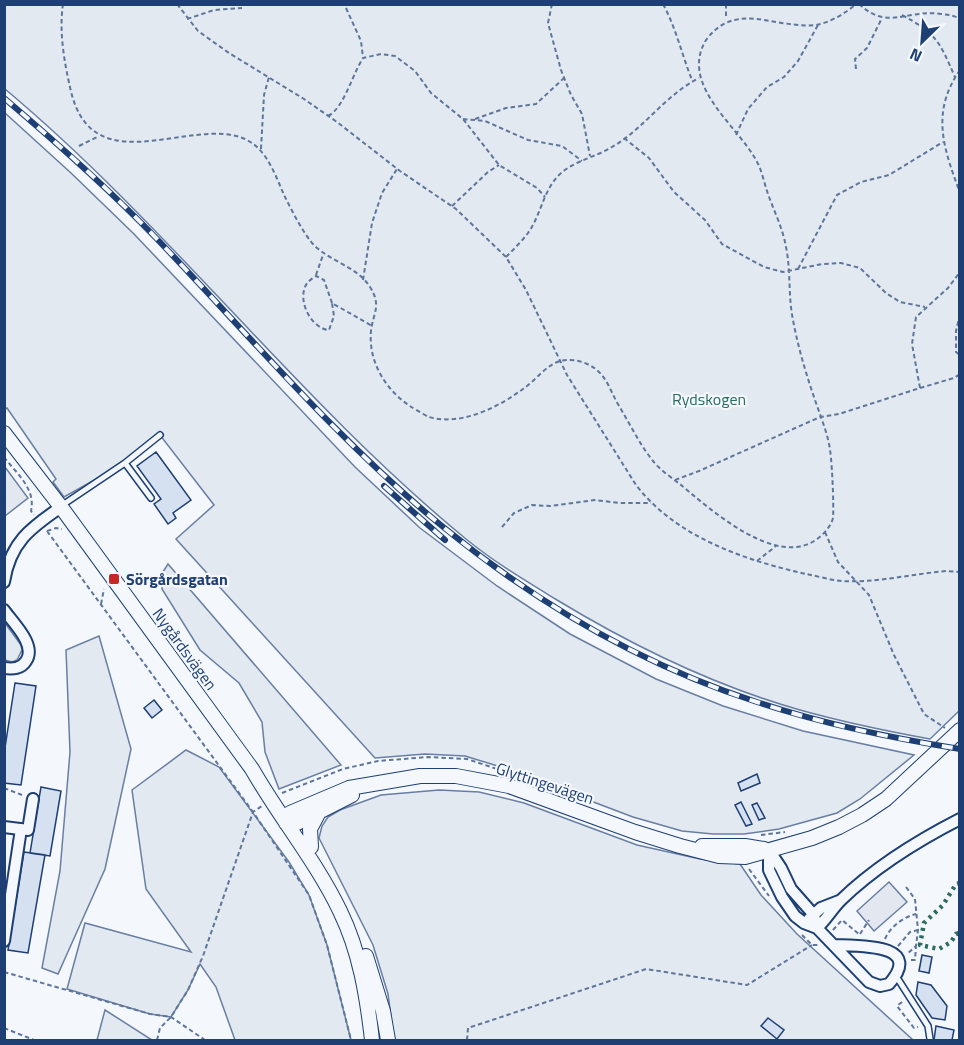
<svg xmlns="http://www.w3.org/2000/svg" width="964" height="1045" viewBox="0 0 964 1045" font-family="'Titillium Web',sans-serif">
  <rect width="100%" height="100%" fill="#f4f7fb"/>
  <path fill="#e3e9f0" stroke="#687fa3" stroke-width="1.5" d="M4 5H959V711L930 739C886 731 843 722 800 710 715 686 633 646 557 600 526 581 494 562 466 539 299 402 170 227 5 89Z
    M5 113 71 173 134 234 355 467 420 528 497 586 570 634 656 679 723 706 803 731 914 755 860 799 837 813 779 829 744 834H713L682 831 633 817 501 767 465 756 425 754 375 758 176 539 214 505 160 435 125 463 64 497 53 482 56 479 7 408 5 409Z
    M168 564 341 765 279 789 265 752 262 722 239 683 200 650 162 589 161 575Z
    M5 623 21 645 22 650 17 660 12 662 5 660Z
    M99 636 131 749 105 869 58 974 42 968 60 871 70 752 66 650Z
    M186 750 219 767 289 862 309 895 327 945 351 1040H235L216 987 200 964 188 990 171 1017 150 1014 67 989 85 923 191 952 146 889 132 790Z
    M439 790 479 792 524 803 637 845 700 859 740 864 761 895 797 934 913 1040H394L388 994 373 945 319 838 322 826 328 817 340 810 381 795Z
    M105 1010 152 1040H97Z"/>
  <path fill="#e3e8f0" stroke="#687fa3" stroke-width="1.5" d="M5 467 28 498 5 516Z
    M889 882 907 902 874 931 857 911Z"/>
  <path fill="#d5e0f0" stroke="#1d3f73" stroke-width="1.5" d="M156 452 191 500 173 513 176 518 168 524 154 504 161 499 137 466Z
    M15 683 36 686 21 785 4 783V754Z
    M154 700 162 710 152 718 144 708Z
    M757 774 760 783 741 791 738 783Z
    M41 787 61 791 50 856 30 853Z
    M741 802 752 824 746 826 735 805Z
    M757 803 765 818 759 820 752 805Z
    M24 852 45 855 28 953 8 950Z
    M922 955 932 957 929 973 919 971Z
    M918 982 931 985 947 1006 945 1020 932 1018 916 995Z
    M768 1018 784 1030 777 1039 761 1026Z
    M936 1026 954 1030 952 1040H934Z"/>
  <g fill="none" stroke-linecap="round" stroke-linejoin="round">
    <g stroke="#1d3f73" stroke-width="8">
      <path id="service" d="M125 463 160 435
        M61 506 125 463 151 498
        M896 976 928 1026 930 1039"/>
    </g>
    <g stroke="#1d3f73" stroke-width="14">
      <path id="minor" d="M4 582C10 543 30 528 61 507
        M4 610C13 623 37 645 26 661 21 669 13 669 4 668
        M4 827 28 830 33 799
        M769 850V870L782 897 795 916 804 923 817 928 869 982 880 986 889 984C925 943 858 946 834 945
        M769 850 781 868 791 889 814 915 817 928
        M809 919 821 908 839 901
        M817 928C826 920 832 909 841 900 875 867 917 841 960 819
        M4 941 21 829"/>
    </g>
    <g stroke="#1d3f73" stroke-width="16">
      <path id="tertiary" d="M4 433 61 507 252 769C280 818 316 861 340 911 360 952 367 996 372 1040
        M286 823 290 813 349 788 420 776H456L509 786 635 832 680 846 719 856 745 857 812 838 839 827 862 815 886 799 960 730
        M286 823H297L352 795
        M702 846H745L764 849
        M311 847 310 829 319 812
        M366 956 383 1011 388 1040"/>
    </g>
    <path stroke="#5e769c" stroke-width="2" stroke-dasharray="4.5 3" stroke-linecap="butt" d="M63 4C59 31 64 61 70 87 92 195 208 102 257 147 270 159 277 179 284 195 292 211 301 229 312 243 328 261 357 266 370 287 382 306 373 313 371 331 368 363 387 392 413 408 415 409 426 416 429 417 461 426 497 408 523 389 535 381 546 365 560 361 568 359 579 360 587 364 606 372 609 389 619 406 630 424 640 445 653 461 660 470 672 478 681 485 711 510 777 569 817 539 824 534 831 526 833 518 834 505 832 456 829 444 826 429 820 415 815 400 806 374 798 347 793 320 788 296 791 271 786 247 783 229 774 211 768 194 764 183 762 170 756 160 737 125 679 85 706 40 736 0 773 29 816 25 829 23 846 13 856 4
      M177 4 198 31 229 53 304 99 337 122 400 171 456 209 506 257 526 290 567 375 636 485C676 537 744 560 806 574 817 576 830 580 842 581 876 583 912 574 946 571L960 572
      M552 4 548 23 561 70 571 95 582 114 590 156
      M663 4C676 28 682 55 692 80
      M726 4V19
      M859 4C888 31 906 9 941 14 948 15 954 15 960 19
      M346 8 361 41 363 58
      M902 15C937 34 939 41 955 77
      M187 19 214 10 242 8
      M856 69 855 59 867 48 882 18
      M960 70C930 113 944 149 960 193
      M328 116C344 108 352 75 363 58L381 54 395 56 415 71 431 93 463 119 499 165 537 188 545 197
      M463 119 485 121 528 140 562 146 582 161
      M475 119 506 108 536 104 564 78
      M736 135 748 109 767 87 784 77 798 61 818 25
      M624 138 649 158 674 192 705 220 722 244 764 267 783 272 822 264 841 263 860 268 886 293 900 302 925 307
      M79 146 99 136
      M261 149 264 95 269 77
      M452 206 488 172 499 165
      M506 257C514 249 522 241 528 233 541 215 543 191 559 175 573 161 596 157 612 147 645 128 664 96 699 78
      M798 269 837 195 861 182 889 175 943 142
      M316 275 324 252
      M363 280 372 223 382 193 397 169
      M332 303 324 280 316 276C313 278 310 280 308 282 295 298 311 329 329 330L334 316 332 303 372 326
      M960 314 956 331V352L960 355
      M920 388 954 378 960 374
      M4 457C17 474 36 489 31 511L34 515
      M675 480 699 471 820 417 839 414 920 388 912 344 916 317 948 288 960 272
      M502 527 514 513 532 505 550 506 595 500 619 503H651
      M47 531 253 812 309 895 327 945 351 1040
      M47 531 56 528 62 529
      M825 532 838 562 869 595 894 655 924 714 945 728
      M757 561 776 546
      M101 604 104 589
      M4 788 22 795
      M282 793 343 769 378 761 428 757 467 759 506 772
      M761 835 785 832
      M749 869 769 896
      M906 887 915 899 918 930 916 946 907 954
      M833 930 842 920 860 935
      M860 934 869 920
      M802 935 812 945H819
      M885 939C890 927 903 917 916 914
      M898 946 910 932 918 930
      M911 960H915L916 946
      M4 972 150 1014 171 1017 205 1040
      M902 1002 897 1006 914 1028 918 1027
      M4 1028 34 1040
      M157 1040 160 1028 171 1017 188 990 203 956 253 812 262 806
      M467 1040 468 1028 646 969 747 985 812 945"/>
    <use href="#service" stroke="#f4f7fb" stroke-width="5"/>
    <use href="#minor" stroke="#f4f7fb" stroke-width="10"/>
    <use href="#tertiary" stroke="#f4f7fb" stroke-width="14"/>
    <g stroke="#1d3f73" stroke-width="6">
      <path id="rail" d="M4 98C57 143 109 189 157 239 250 336 338 441 442 526 535 602 642 665 757 702 823 724 891 738 960 749
        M384 486 445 540"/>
    </g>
    <use href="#rail" stroke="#f4f7fb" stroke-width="4" stroke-dasharray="11" stroke-linecap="butt"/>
    <path stroke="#2c6c60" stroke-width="4.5" stroke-dasharray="3 4.5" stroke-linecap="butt" d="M960 883 956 884 943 905 924 923 920 945 939 949 951 942 956 934 960 933"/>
  </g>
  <rect fill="#c62828" stroke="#f4f7fb" stroke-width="2" x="108" y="573" width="12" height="12" rx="3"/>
  <g text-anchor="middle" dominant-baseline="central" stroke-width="4.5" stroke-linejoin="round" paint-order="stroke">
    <g font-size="16" fill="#2c6c60" stroke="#f4f7fb">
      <text x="709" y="399">Rydskogen</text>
    </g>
    <g font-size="16" font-weight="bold" fill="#1d3f73" stroke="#f4f7fb" text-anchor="start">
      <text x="126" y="579">Sörgårdsgatan</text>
    </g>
    <g font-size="16" fill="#1d3f73" stroke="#f4f7fb">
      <text transform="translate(185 649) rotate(54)">Nygårdsvägen</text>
      <text transform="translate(545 783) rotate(18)">Glyttingevägen</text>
    </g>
  </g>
  <rect width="964" height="1045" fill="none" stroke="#1d3f73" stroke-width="12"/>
  <g transform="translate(922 42) rotate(205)" stroke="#f4f7fb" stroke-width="4.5" paint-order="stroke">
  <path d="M0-4.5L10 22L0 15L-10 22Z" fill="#1d3f73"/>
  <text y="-9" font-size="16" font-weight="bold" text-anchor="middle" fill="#1d3f73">N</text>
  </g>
</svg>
